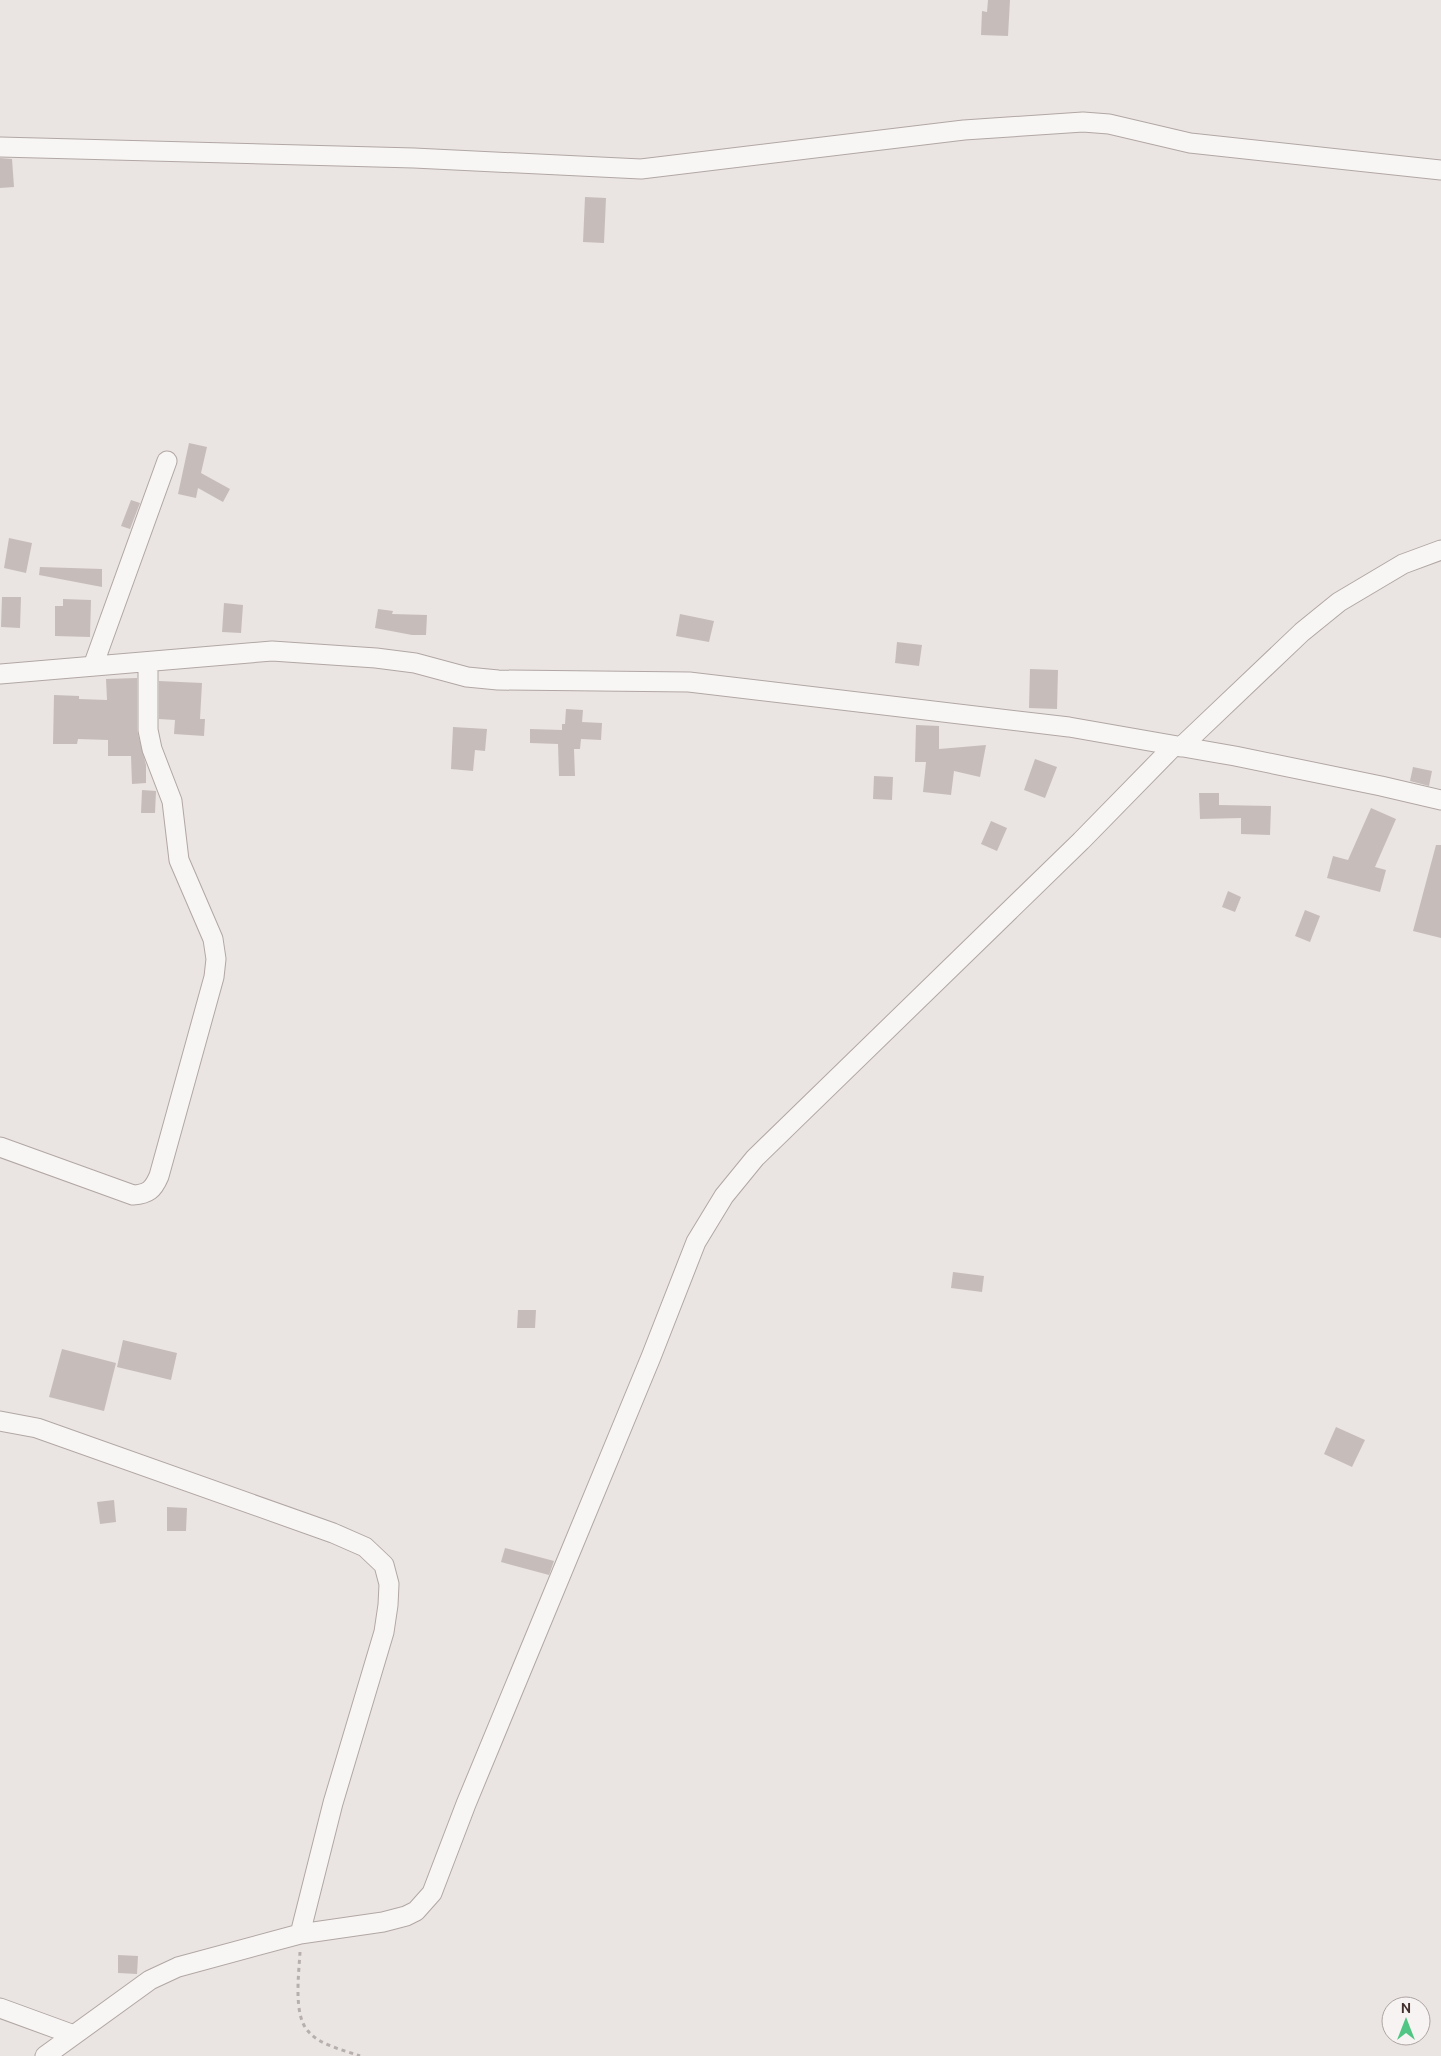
<svg xmlns="http://www.w3.org/2000/svg" width="1441" height="2056" viewBox="0 0 1441 2056" font-family="Ubuntu,sans-serif">
  <rect width="100%" height="100%" fill="#eae4e2"/>
  <path fill="#c6bdba" d="M988 0H1010L1008 36 981 35 982 11 987 12Z
    M0 158 12 159 14 187 0 188Z
    M585 197 606 198 604 243 583 242Z
    M189 443 207 447 201 473 230 489 223 502 198 488 196 498 178 494Z
    M131 500 140 503 130 529 121 526Z
    M9 538 32 543 26 573 4 568Z
    M40 567 102 569V587L39 575Z
    M2 597H21L20 628 1 627Z
    M63 599 91 600 90 637 55 636V606H63Z
    M224 603 243 605 241 633 222 632Z
    M378 609 393 611 392 614 427 615 426 635H412L375 628Z
    M680 614 714 621 709 642 676 636Z
    M897 642 922 645 919 666 895 663Z
    M1030 669 1058 670 1057 709 1029 708Z
    M137 678V730L146 765V783L132 784 131 756H108V740L78 739 77 744H53L54 695 79 696V699L107 700 106 679Z
    M159 681 202 683 200 719H205L204 736 174 734 175 720 159 719Z
    M566 709 583 710 582 722 602 723 601 740 581 739 580 749H574L575 776H559L558 744 530 743V729L562 730V724H565Z
    M916 725 939 726V749L986 745 980 777 954 771 951 795 923 792 926 762H915Z
    M453 727 487 729 485 751 475 750 473 771 451 769Z
    M1035 759 1057 767 1045 798 1024 790Z
    M1413 767 1432 771 1429 786 1410 781Z
    M874 776 893 777 892 800 873 799Z
    M142 790 156 791 155 813H141Z
    M1199 793H1219V805L1271 806 1270 835 1241 834V818L1200 819Z
    M1371 808 1396 819 1375 867 1386 870 1380 892 1327 878 1333 856 1348 860Z
    M991 821 1007 828 997 851 981 844Z
    M1436 845H1441V938L1413 931Z
    M1228 891 1241 897 1235 912 1222 907Z
    M1305 910 1320 916 1310 942 1295 936Z
    M953 1272 984 1276 982 1292 951 1288Z
    M518 1310H536L535 1328H517Z
    M123 1340 177 1353 171 1380 117 1367Z
    M62 1349 116 1363 104 1411 49 1397Z
    M1336 1427 1365 1440 1352 1467 1324 1454Z
    M114 1500 116 1522 100 1524 97 1502Z
    M167 1507 187 1508 186 1531H167Z
    M505 1548 554 1561 549 1575 501 1562Z
    M118 1955 138 1956 137 1974 118 1973Z"/>
  <g fill="none" stroke-linecap="round" stroke-linejoin="round">
    <g stroke="#b1a7a4" stroke-width="21">
      <path id="minor" d="M0 147 414 158 641 169 964 130 1083 122 1109 124 1190 143 1441 170
        M93 666 167 461
        M0 674 272 651 376 658 415 663 467 677 498 680 689 682 1069 727 1235 756 1381 786 1441 800
        M1181 747 1302 632 1339 602 1403 564 1441 550
        M0 1147 133 1195C148 1194 153 1190 159 1176L214 977 216 959 213 939 179 860 172 801 152 749 148 730V662
        M0 1421 37 1428 333 1533 365 1547 384 1565 389 1584 388 1605 384 1632 333 1803 300 1934
        M0 2008 74 2035
        M45 2056 150 1980 178 1967 300 1934 383 1922 406 1916 416 1911 432 1893 466 1804 651 1357 696 1242 724 1196 755 1158 1081 841 1174 746"/>
    </g>
    <path stroke="#b6afad" stroke-width="3" stroke-dasharray="4 4" stroke-linecap="butt" d="M300 1952C299 1973 293 2015 308 2031 319 2045 344 2050 360 2056"/>
    <use href="#minor" stroke="#f8f6f5" stroke-width="19"/>
  </g>
  <g transform="translate(1406 2021)"><circle r="24" fill="#f7f3f2" stroke="#aea5a3"/>
  <path d="M0-4L9 19L0 12L-9 19Z" fill="#51c684"/>
  <text y="-8" font-size="14" font-weight="bold" text-anchor="middle" fill="#41302c">N</text>
  </g>
</svg>
